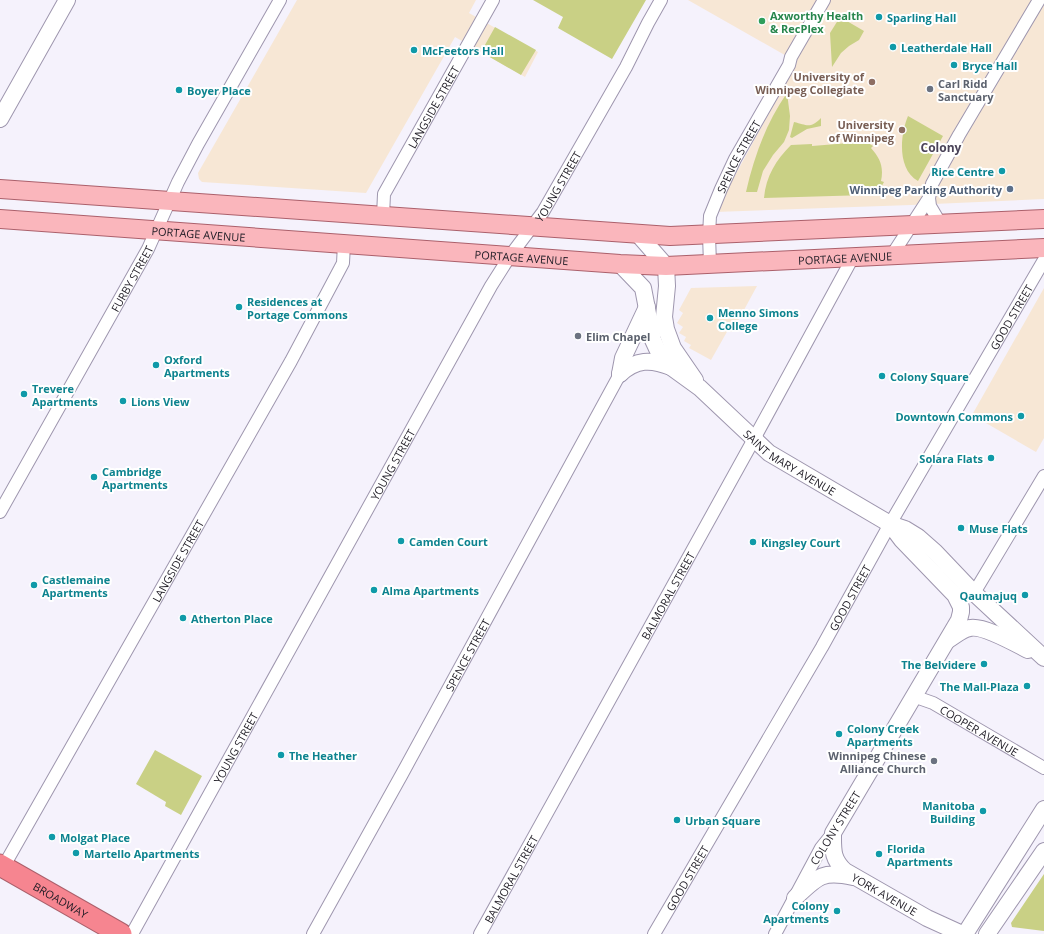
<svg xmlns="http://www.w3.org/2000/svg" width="1044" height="934" viewBox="0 0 1044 934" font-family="'Open Sans',sans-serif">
  <rect width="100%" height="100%" fill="#f5f2fc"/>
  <path fill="#f7e7d5" d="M297 0H476L469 13 538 52 525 77 455 37 366 193 202 182 199 179 198 173 202 166Z
    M688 0H1044V199L911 205 715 212 797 62Z
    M757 286 732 332 728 330 711 360 689 348 691 345 684 341 686 337 679 333 683 327 677 323 683 313 679 310 691 288Z
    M1044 288V438L1036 452 972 415Z"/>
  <path fill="#c9d085" d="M533 0H646L612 59 558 28 563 17Z
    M840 17 864 31 859 40 849 46 841 53 832 67 830 33Z
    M495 27 536 50 521 75 481 52Z
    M787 93 790 116 789 130 784 142 773 155 763 171 757 192H746C754 157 766 123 787 93Z
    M908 116 943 136 918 181C897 169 900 135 908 116Z
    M821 118V126L807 129 792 138 790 137 794 122C807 125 810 129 821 118Z
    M849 141H865L873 146 871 148C880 158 884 167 881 181L884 182 879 191 867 195 764 198C766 176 776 160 791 145L812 144V146L849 143Z
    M155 750 202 776 181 815 165 806 166 802 136 784Z
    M1044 874V931L1012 927 1011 923Z"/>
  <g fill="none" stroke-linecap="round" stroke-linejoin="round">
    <g stroke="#9e96ae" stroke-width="14">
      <g id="street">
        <path id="s1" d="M383 216 384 194 493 0"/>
        <path d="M940 223 930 206 929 198 932 184 959 135 1039 0"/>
        <path d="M892 255 929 198"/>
        <path id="s2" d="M710 264 709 235 710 216 721 189 735 159 789 65 791 57 824 0"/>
        <path id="s3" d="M0 512 148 249 178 182 198 144 280 0"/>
        <path d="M974 593 1044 476"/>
        <path id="s4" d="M913 696 933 703 1044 768"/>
        <path id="s5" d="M1 871 291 361 343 263 344 244"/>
        <path id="s6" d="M132 934 491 286 510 256 543 212 626 67 648 23 661 0"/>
        <path id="s7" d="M313 934 402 774 620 374"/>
        <path id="s8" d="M480 934 754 439 853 257"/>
        <path id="s9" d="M654 934 822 647 890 524 1044 260"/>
        <path d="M775 934 821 848 833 833"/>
      </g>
    </g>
    <g stroke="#9e96ae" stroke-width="18">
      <g id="secondary">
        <path d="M0 119 67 0"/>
        <path d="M637 233 666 266 667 286 664 317 666 329 673 348 695 380"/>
        <path id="s10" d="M620 264 643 288 653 340 659 353 671 367 700 388 769 453 890 524 905 529 918 537 935 552 974 593 1044 658"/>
        <path d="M620 374 623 358 647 307"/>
        <path d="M620 374C636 359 651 359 671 367"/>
        <path id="s11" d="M890 524 902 540 955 595 961 607V612L959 620 833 833C833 850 832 859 845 871L927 918 962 934"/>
        <path d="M948 640C955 636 962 629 970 628 983 625 1016 644 1028 650"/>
        <path d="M795 898C817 877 822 870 853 877"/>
        <path d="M965 934 1044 809"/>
        <path d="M987 934 1044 851"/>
      </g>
    </g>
    <g stroke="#ab606b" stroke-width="20">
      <g id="primary">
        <path d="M0 189 670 236 1044 219"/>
        <path id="s12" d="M0 219 620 264 666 266 1044 248"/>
      </g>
    </g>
    <g stroke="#ab606b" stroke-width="23">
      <g id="highway">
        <path id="s13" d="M0 865 121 934"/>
      </g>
    </g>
    <use href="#street" stroke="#fff" stroke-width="12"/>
    <use href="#secondary" stroke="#fff" stroke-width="16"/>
    <use href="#primary" stroke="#fab6bc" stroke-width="18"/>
    <use href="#highway" stroke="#f68590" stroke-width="21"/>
  </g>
  <g fill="#0f9aa8" stroke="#fff" stroke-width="1.5">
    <circle cx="879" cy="17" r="4"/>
    <circle cx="893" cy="47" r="4"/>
    <circle cx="414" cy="50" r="4"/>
    <circle cx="954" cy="65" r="4"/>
    <circle cx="179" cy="90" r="4"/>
    <circle cx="1002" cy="171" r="4"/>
    <circle cx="239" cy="307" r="4"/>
    <circle cx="710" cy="318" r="4"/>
    <circle cx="156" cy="365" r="4"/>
    <circle cx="882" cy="376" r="4"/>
    <circle cx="24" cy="394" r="4"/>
    <circle cx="123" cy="401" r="4"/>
    <circle cx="1021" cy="416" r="4"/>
    <circle cx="991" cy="458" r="4"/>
    <circle cx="94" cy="477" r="4"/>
    <circle cx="961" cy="528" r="4"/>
    <circle cx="401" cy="541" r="4"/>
    <circle cx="753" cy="542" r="4"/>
    <circle cx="34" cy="585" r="4"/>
    <circle cx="374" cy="590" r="4"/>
    <circle cx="1025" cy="595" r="4"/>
    <circle cx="183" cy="618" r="4"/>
    <circle cx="984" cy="664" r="4"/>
    <circle cx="1027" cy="686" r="4"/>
    <circle cx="839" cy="734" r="4"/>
    <circle cx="281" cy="755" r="4"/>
    <circle cx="983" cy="811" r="4"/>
    <circle cx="677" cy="820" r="4"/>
    <circle cx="52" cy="837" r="4"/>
    <circle cx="76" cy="853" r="4"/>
    <circle cx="879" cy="854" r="4"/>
    <circle cx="837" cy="911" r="4"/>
  </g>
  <circle fill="#2e9e5b" stroke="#fff" stroke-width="1.5" cx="762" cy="21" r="4"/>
  <g fill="#8d6e63" stroke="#fff" stroke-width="1.5">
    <circle cx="872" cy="82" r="4"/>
    <circle cx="902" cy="130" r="4"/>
  </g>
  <g fill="#6b7280" stroke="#fff" stroke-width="1.5">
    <circle cx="930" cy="89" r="4"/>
    <circle cx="578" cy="336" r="4"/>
    <circle cx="934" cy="761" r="4"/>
  </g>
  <circle fill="#5c6f8a" stroke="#fff" stroke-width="1.5" cx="1010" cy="189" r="4"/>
  <g text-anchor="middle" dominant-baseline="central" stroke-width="4" stroke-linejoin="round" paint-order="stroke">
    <g font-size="11" font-weight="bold" fill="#27864d" stroke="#fff" text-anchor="start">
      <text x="770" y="15">Axworthy Health<tspan x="770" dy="13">&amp; RecPlex</tspan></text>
    </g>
    <g font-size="11" font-weight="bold" fill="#0d838f" stroke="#fff" text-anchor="start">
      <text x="887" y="17">Sparling Hall</text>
      <text x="901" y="47">Leatherdale Hall</text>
      <text x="422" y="50">McFeetors Hall</text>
      <text x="962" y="65">Bryce Hall</text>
      <text x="187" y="90">Boyer Place</text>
      <text x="994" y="171" text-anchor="end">Rice Centre</text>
      <text x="247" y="301">Residences at<tspan x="247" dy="13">Portage Commons</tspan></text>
      <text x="718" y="312">Menno Simons<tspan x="718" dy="13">College</tspan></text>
      <text x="164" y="359">Oxford<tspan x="164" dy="13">Apartments</tspan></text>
      <text x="890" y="376">Colony Square</text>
      <text x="32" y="388">Trevere<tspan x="32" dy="13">Apartments</tspan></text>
      <text x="131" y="401">Lions View</text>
      <text x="1013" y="416" text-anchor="end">Downtown Commons</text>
      <text x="983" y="458" text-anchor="end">Solara Flats</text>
      <text x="102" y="471">Cambridge<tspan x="102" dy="13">Apartments</tspan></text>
      <text x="969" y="528">Muse Flats</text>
      <text x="409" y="541">Camden Court</text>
      <text x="761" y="542">Kingsley Court</text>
      <text x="42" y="579">Castlemaine<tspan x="42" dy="13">Apartments</tspan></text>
      <text x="382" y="590">Alma Apartments</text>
      <text x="1017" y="595" text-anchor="end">Qaumajuq</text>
      <text x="191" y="618">Atherton Place</text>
      <text x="976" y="664" text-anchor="end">The Belvidere</text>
      <text x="1019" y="686" text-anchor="end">The Mall-Plaza</text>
      <text x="847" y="728">Colony Creek<tspan x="847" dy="13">Apartments</tspan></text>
      <text x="289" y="755">The Heather</text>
      <text x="975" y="805" text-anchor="end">Manitoba<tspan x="975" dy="13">Building</tspan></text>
      <text x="685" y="820">Urban Square</text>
      <text x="60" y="837">Molgat Place</text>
      <text x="887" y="848">Florida<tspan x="887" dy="13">Apartments</tspan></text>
      <text x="84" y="853">Martello Apartments</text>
      <text x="829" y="905" text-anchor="end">Colony<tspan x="829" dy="13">Apartments</tspan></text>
    </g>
    <g font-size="11" font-weight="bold" fill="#785e54" stroke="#fff" text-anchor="end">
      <text x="864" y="76">University of<tspan x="864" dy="13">Winnipeg Collegiate</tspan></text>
      <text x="894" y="124">University<tspan x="894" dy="13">of Winnipeg</tspan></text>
    </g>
    <g font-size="11" font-weight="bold" fill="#5b616d" stroke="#fff" text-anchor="start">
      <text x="938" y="83">Carl Ridd<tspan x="938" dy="13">Sanctuary</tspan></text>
      <text x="586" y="336">Elim Chapel</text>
      <text x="926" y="755" text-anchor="end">Winnipeg Chinese<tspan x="926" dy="13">Alliance Church</tspan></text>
    </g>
    <g font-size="11" fill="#1f1c25" stroke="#fff">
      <text stroke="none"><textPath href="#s1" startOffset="122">LANGSIDE STREET</textPath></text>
      <text stroke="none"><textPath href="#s2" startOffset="114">SPENCE STREET</textPath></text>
      <text stroke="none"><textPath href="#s6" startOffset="861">YOUNG STREET</textPath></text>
      <text stroke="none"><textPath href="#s12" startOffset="199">PORTAGE AVENUE</textPath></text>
      <text stroke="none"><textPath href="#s12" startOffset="523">PORTAGE AVENUE</textPath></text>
      <text stroke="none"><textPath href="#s12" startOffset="847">PORTAGE AVENUE</textPath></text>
      <text stroke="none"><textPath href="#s3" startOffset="268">FURBY STREET</textPath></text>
      <text stroke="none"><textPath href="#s9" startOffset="713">GOOD STREET</textPath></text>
      <text stroke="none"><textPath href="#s10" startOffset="272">SAINT MARY AVENUE</textPath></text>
      <text stroke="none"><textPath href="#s6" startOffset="537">YOUNG STREET</textPath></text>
      <text stroke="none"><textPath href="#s5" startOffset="357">LANGSIDE STREET</textPath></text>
      <text stroke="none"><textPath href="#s8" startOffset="387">BALMORAL STREET</textPath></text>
      <text stroke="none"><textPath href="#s9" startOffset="389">GOOD STREET</textPath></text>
      <text stroke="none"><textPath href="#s7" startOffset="319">SPENCE STREET</textPath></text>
      <text stroke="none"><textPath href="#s4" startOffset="75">COOPER AVENUE</textPath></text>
      <text stroke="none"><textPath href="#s6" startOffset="213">YOUNG STREET</textPath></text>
      <text transform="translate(835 828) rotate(-58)">COLONY STREET</text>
      <text stroke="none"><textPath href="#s9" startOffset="65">GOOD STREET</textPath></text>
      <text stroke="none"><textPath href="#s8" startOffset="63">BALMORAL STREET</textPath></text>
      <text stroke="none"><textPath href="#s11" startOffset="458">YORK AVENUE</textPath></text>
      <text stroke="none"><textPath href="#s13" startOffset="70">BROADWAY</textPath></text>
    </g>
    <g font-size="11" font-weight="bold" fill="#4e5e75" stroke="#fff" text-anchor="end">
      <text x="1002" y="189">Winnipeg Parking Authority</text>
    </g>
    <g font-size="12" font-weight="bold" fill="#4b4459" stroke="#fff">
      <text x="941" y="147">Colony</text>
    </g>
  </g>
</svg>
